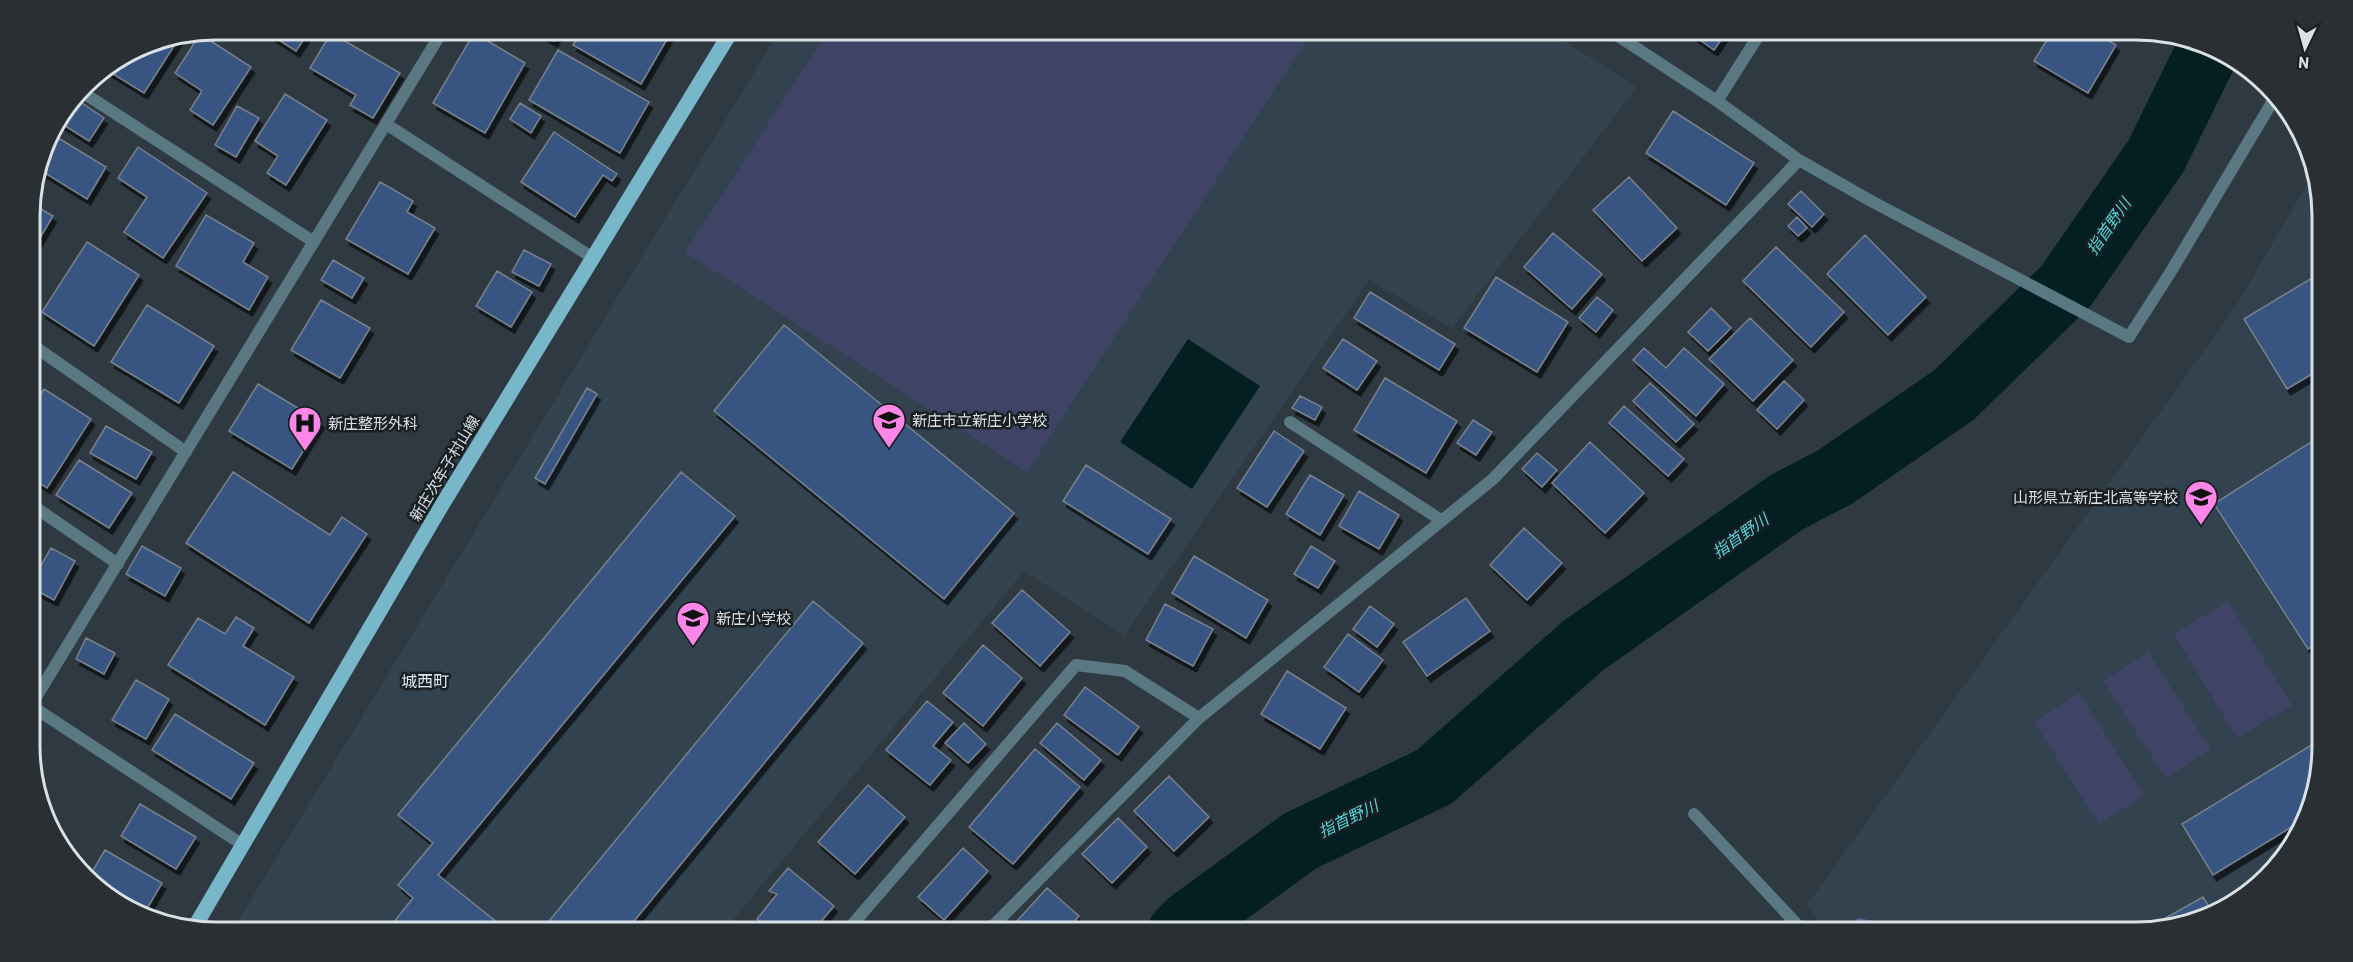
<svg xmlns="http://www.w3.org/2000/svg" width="2353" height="962" viewBox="0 0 2353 962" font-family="Barlow,'Noto Sans JP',sans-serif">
  <defs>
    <filter id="shadow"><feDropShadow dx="3.5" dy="6" stdDeviation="0" flood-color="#0009"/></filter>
  </defs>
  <rect width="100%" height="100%" fill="#2e3941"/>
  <path fill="#32434f" d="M780 30H1547L1637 87 1452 328 1369 280 1124 636 1024 571 723 932H231Z
    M2315 170 2321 192 2323 745 2313 806 2285 859 2250 894 2197 922 2148 932H1827L1807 905 2236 306Z"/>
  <path fill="#3f4466" d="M829 30H1313L1027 472 685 252Z
    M2228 601 2292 705 2237 738 2174 634Z
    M2148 652 2211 750 2166 778 2103 681Z
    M2079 693 2144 795 2099 824 2034 722Z"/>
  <path fill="#5b6397" d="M1857 918 1900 926 1907 932H1853Z"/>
  <path fill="#041f21" d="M1188 339 1260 386 1192 489 1120 442Z"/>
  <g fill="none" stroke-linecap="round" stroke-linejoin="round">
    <path stroke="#041f21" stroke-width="63" d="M1179 932 1188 923 1300 841 1434 777 1584 645 1787 502 1835 477 1954 395 2066 286 2156 156 2209 48"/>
  </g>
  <path fill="#375582" stroke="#78808c" stroke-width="1.5" filter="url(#shadow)" d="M263 30H310L296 51Z
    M534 30H560L554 41Z
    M582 30H662L670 34 641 84 573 45Z
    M1686 30H1728L1714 50Z
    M2053 30H2091L2116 45 2088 93 2034 61Z
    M331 33 400 73 373 118 350 105 356 95 310 68Z
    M474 33 525 63 485 133 433 103Z
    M200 34 251 67 213 125 190 110 202 91 175 73Z
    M179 38 144 93 105 69 146 44Z
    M558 50 649 102 620 153 529 100Z
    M285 94 327 120 286 185 267 173 278 156 255 141Z
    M76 99 104 118 89 141 59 122Z
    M520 103 541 116 531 133 510 119Z
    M237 106 259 118 236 157 215 145Z
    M1673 111 1754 163 1726 205 1646 153Z
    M554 132 617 174 612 181 603 175 575 217 521 182Z
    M50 133 106 167 87 199 40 170Z
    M138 147 207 193 163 258 124 232 147 197 118 178Z
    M1629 177 1677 228 1642 261 1593 210Z
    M380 182 413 201 407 212 435 228 408 274 346 239Z
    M1801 191 1824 214 1812 227 1788 204Z
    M31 203 53 216 31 253 30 204Z
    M206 215 254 243 243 262 268 277 249 310 176 266Z
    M1797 217 1807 228 1798 236 1788 226Z
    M1553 233 1602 274 1572 309 1524 267Z
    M1865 235 1926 297 1888 335 1827 274Z
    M87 242 139 275 94 346 42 312Z
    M1776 247 1844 312 1811 347 1743 281Z
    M524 250 551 264 539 286 512 272Z
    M333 260 364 278 352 298 321 280Z
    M497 271 532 292 511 327 476 306Z
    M2322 272V368L2287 389 2244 319Z
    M1496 277 1568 322 1537 372 1464 328Z
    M1370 292 1455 344 1439 370 1354 318Z
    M1597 297 1613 310 1596 332 1579 318Z
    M321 300 370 328 340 378 291 350Z
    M147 305 214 346 179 403 111 362Z
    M1711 308 1731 328 1708 351 1688 332Z
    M1750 318 1793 360 1753 401 1709 359Z
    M784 325 1014 513 944 599 714 411Z
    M1343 339 1377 361 1357 390 1323 368Z
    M1644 348 1666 368 1684 348 1724 384 1696 416 1633 360Z
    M1385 378 1457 421 1426 473 1354 430Z
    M1784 381 1804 400 1777 429 1757 410Z
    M1650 383 1694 424 1676 442 1633 401Z
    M258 384 321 422 292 469 229 431Z
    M587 388 597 394 545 484 535 478Z
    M44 389 91 419 47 488 32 478V409Z
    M1300 396 1322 407 1315 420 1292 408Z
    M1624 406 1684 459 1668 476 1609 423Z
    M1473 420 1492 432 1476 455 1457 443Z
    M106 426 152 452 136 479 90 453Z
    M1274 431 1304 451 1267 507 1237 488Z
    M2322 435 2323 640 2308 649 2214 504Z
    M1590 442 1644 493 1605 533 1552 483Z
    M1537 453 1557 470 1542 487 1522 469Z
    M79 460 132 493 109 528 56 495Z
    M1086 465 1171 519 1148 554 1063 501Z
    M233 472 330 535 342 517 367 534 309 623 186 543Z
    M681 472 735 516 438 875 509 932H386L413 898 398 885 433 843 398 815Z
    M1310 475 1344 495 1320 535 1286 514Z
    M1359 491 1399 515 1379 549 1339 526Z
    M1524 528 1562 563 1527 600 1490 565Z
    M142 546 181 568 165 596 126 574Z
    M1311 546 1335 561 1318 588 1294 574Z
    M51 548 75 561 54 600 32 588V581Z
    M1194 556 1268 600 1246 638 1172 593Z
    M1022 590 1070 632 1040 666 992 623Z
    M1466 598 1490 631 1427 676 1403 642Z
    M813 601 863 643 625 932H540Z
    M1165 604 1213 629 1193 666 1146 640Z
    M1370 606 1394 624 1377 647 1353 629Z
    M236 617 254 628 243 646 294 677 265 725 168 665 198 618 225 634Z
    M1348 634 1383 660 1359 692 1324 667Z
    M86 638 115 653 104 674 76 659Z
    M983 645 1022 678 983 726 943 693Z
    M1287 671 1346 708 1320 749 1261 714Z
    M136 680 169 699 146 739 112 720Z
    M1085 687 1139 727 1118 755 1064 715Z
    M927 701 953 722 933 746 951 760 930 785 886 750Z
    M175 714 254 763 231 799 152 750Z
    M964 723 986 744 968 763 945 743Z
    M1057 723 1101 760 1084 780 1040 743Z
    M2323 738 2313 806 2306 818 2213 875 2182 824Z
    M1035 749 1080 787 1013 864 969 827Z
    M1169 776 1209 817 1174 851 1134 811Z
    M868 785 905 817 855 874 818 842Z
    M140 804 196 837 176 869 121 836Z
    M1118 818 1147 847 1112 883 1082 854Z
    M963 848 988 871 944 920 918 897Z
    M105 850 162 883 144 914 89 877Z
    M788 868 834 906 812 932H773L757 919 777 894 769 891Z
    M1047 888 1079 916 1065 932H1007Z
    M2203 897 2213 913 2197 922 2141 932Z"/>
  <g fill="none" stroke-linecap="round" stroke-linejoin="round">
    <path stroke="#5a7881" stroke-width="12" d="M2129 337 2170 273 2277 94"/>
    <path stroke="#5a7881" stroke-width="12" d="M1609 30 1717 101 1799 160 1871 201 2129 337
      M82 92 314 242
      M1717 101 1762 30
      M386 124 593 258
      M31 344 186 452
      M1290 422 1441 520
      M32 505 118 564
      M33 702 443 30
      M33 707 243 845
      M1694 814 1804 932
      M846 932 1076 665 1125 671 1199 718
      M987 932 1199 718 1493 479 1799 160"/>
    <path stroke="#78b6ca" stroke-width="15" d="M194 928 442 505 732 30"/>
  </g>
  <defs>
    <g id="school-pin" transform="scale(1.725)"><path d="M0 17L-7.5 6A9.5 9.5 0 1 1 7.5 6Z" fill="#fa87e7" stroke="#1a1f23"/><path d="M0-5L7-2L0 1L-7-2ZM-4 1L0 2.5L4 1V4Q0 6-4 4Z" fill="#111"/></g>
    <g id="hospital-pin" transform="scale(1.725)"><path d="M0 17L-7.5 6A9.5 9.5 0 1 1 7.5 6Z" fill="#fa87e7" stroke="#1a1f23"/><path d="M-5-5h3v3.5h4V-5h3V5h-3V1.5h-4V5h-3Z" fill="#111"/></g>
  </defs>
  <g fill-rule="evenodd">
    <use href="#school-pin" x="889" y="420"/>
    <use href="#hospital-pin" x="305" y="423"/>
    <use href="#school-pin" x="2201" y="497"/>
    <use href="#school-pin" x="693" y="618"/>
  </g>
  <g text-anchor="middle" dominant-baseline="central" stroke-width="5" stroke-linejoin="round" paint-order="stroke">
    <g font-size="15" fill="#dae1e5" stroke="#1a1f23" text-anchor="start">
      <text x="912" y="420">新庄市立新庄小学校</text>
      <text x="328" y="423">新庄整形外科</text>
      <text x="2178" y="497" text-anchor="end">山形県立新庄北高等学校</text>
      <text x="716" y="618">新庄小学校</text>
    </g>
    <g font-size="15" fill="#dae1e5" stroke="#1a1f23">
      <text transform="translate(444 468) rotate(-59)">新庄次年子村山線</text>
    </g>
    <g font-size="16" font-style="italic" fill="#53d4dc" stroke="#1a1f23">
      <text transform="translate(2108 226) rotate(-55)">指首野川</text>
      <text transform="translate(1740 535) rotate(-35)">指首野川</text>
      <text transform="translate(1348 818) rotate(-26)">指首野川</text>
    </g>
    <g font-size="16" fill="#d9e7f0" stroke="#1a1f23">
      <text x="425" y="680">城西町</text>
    </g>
  </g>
  <path d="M0 0H2353V962H0ZM216 40H2136A176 176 0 0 1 2312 216V746A176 176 0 0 1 2136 922H216A176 176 0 0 1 40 746V216A176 176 0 0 1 216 40Z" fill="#292f33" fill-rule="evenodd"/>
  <path fill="none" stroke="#dae1e5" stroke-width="3" d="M216 40H2136A176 176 0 0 1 2312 216V746A176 176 0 0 1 2136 922H216A176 176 0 0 1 40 746V216A176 176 0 0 1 216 40Z"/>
  <g transform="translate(2305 48) rotate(185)" stroke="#1a1f23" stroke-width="4.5" paint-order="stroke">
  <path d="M0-4.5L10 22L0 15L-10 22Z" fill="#dae1e5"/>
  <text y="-9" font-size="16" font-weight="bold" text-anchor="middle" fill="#dae1e5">N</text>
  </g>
</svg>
